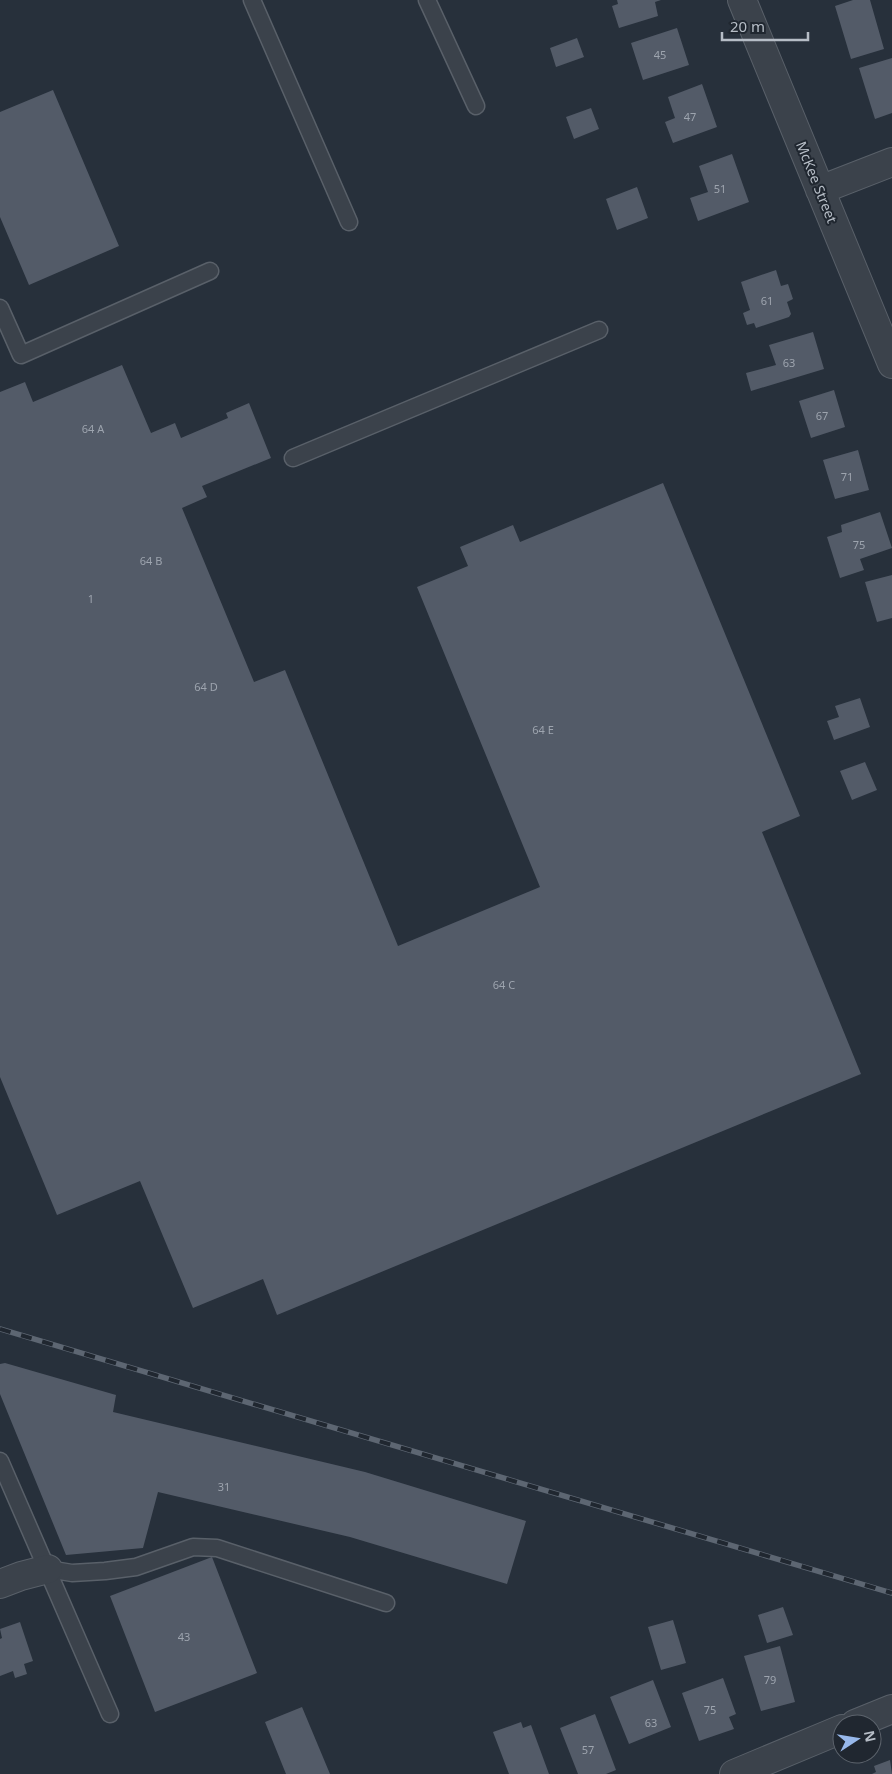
<svg xmlns="http://www.w3.org/2000/svg" width="892" height="1774" viewBox="0 0 892 1774" font-family="'Noto Sans',sans-serif">
  <rect width="100%" height="100%" fill="#27303b"/>
  <path fill="#535b68" d="M617 0H661L655 2 658 16 619 28 612 6 618 4Z
    M853 0H870L884 49 851 59 835 6Z
    M677 28 689 65 643 80 631 43Z
    M577 38 584 57 556 67 550 48Z
    M892 58V113L875 119 859 68Z
    M702 84 717 127 673 143 665 122 675 118 668 97Z
    M53 90 119 246 29 285 0 217V112Z
    M591 108 599 129 574 139 566 117Z
    M732 154 749 202 698 221 690 198 708 192 699 166Z
    M637 187 648 218 617 230 606 199Z
    M776 270 781 286 788 284 793 299 787 302 791 314 789 317 756 328 754 323 747 325 743 313 750 310 741 282Z
    M813 332 824 369 751 391 746 373 776 365 769 345Z
    M122 365 151 433 175 423 181 438 228 418 226 413 249 403 271 458 202 486 207 497 182 508 254 682 285 670 398 946 540 887 417 587 468 566 460 547 513 525 520 542 663 483 800 816 762 832 861 1074 277 1315 263 1279 193 1308 140 1181 57 1215 0 1077V392L25 382 33 402Z
    M834 390 845 427 811 438 799 401Z
    M858 450 869 490 835 499 823 460Z
    M880 512 892 548 860 559 864 570 840 578 827 537 842 532 841 525Z
    M892 575V618L877 622 865 582Z
    M860 698 870 727 834 740 827 721 839 717 835 706Z
    M865 762 877 790 852 800 840 771Z
    M5 1363 116 1395 113 1412 365 1472 526 1521 507 1584 350 1537 158 1492 143 1548 66 1555 0 1394V1364Z
    M212 1557 257 1673 155 1712 110 1596Z
    M783 1607 793 1635 767 1643 758 1615Z
    M673 1620 686 1663 661 1670 648 1627Z
    M20 1622 33 1661 24 1664 27 1674 15 1678 13 1671 0 1676V1639L2 1638 0 1629Z
    M780 1646 795 1702 761 1711 744 1656Z
    M723 1678 736 1714 729 1717 734 1729 699 1741 682 1693Z
    M653 1680 671 1727 629 1744 610 1697Z
    M302 1707 330 1774H286L265 1722Z
    M595 1714 616 1770 606 1774H578L560 1728Z
    M521 1722 523 1728 531 1725 549 1774H509L493 1732Z
    M890 1760 892 1774H872L876 1772 874 1766Z"/>
  <g fill="none" stroke-linecap="round" stroke-linejoin="round">
    <g stroke="#596069" stroke-width="19">
      <path id="lane" d="M252 0 349 222
        M427 0 476 106
        M0 308 21 355 210 271
        M293 458 599 330
        M0 1461 110 1714
        M48 1569 72 1573 105 1571 136 1567 193 1547 217 1548 386 1603"/>
    </g>
    <g stroke="#596069" stroke-width="30">
      <path id="street" d="M742 0 892 364
        M820 190 892 162
        M0 1584 21 1576 48 1569
        M855 1724 892 1709
        M734 1774 842 1729"/>
    </g>
    <use href="#lane" stroke="#3b424b" stroke-width="16"/>
    <use href="#street" stroke="#3b424b" stroke-width="28"/>
    <g stroke="#5d6672" stroke-width="5.5">
      <path id="rail" d="M0 1329 892 1593"/>
    </g>
    <use href="#rail" stroke="#202730" stroke-width="4" stroke-dasharray="11" stroke-linecap="butt"/>
  </g>
  <g text-anchor="middle" dominant-baseline="central" stroke-width="4" stroke-linejoin="round" paint-order="stroke">
    <g font-size="11" fill="#9da4ae">
      <text x="660" y="54">45</text>
      <text x="690" y="116">47</text>
      <text x="720" y="188">51</text>
      <text x="767" y="300">61</text>
      <text x="789" y="362">63</text>
      <text x="822" y="415">67</text>
      <text x="93" y="428">64 A</text>
      <text x="847" y="476">71</text>
      <text x="859" y="544">75</text>
      <text x="151" y="560">64 B</text>
      <text x="91" y="598">1</text>
      <text x="206" y="686">64 D</text>
      <text x="543" y="729">64 E</text>
      <text x="504" y="984">64 C</text>
      <text x="224" y="1486">31</text>
      <text x="184" y="1636">43</text>
      <text x="770" y="1679">79</text>
      <text x="710" y="1709">75</text>
      <text x="651" y="1722">63</text>
      <text x="588" y="1749">57</text>
    </g>
    <g font-size="14" fill="#b6bdc6" stroke="#202730">
      <text transform="translate(817 182) rotate(68)">McKee Street</text>
    </g>
  </g>
  <g transform="translate(857 1739) rotate(78)"><circle r="24" fill="#202730" stroke="#5c636c"/>
  <path d="M0-4L9 19L0 12L-9 19Z" fill="#97b8eb"/>
  <text y="-8" font-size="14" font-weight="bold" text-anchor="middle" fill="#b6bdc6">N</text>
  </g>
  <path d="M722 32v8h86v-8" fill="none" stroke="#b6bdc6" stroke-width="2.5"/>
  <text x="730" y="32" font-size="15" fill="#b6bdc6" stroke="#202730" stroke-width="4" paint-order="stroke">20 m</text>
</svg>
